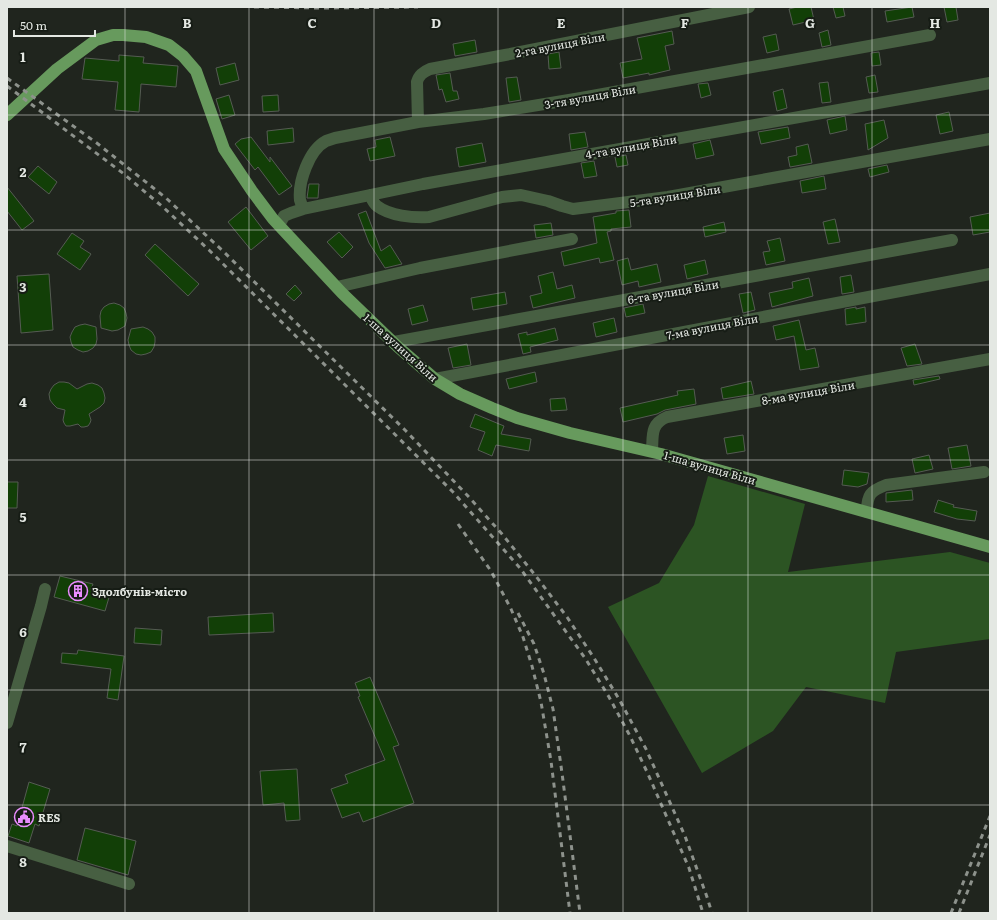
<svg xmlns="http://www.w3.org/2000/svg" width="997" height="920" viewBox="0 0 997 920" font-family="Literata,serif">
  <rect width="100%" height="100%" fill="#20251e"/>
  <path fill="#2c5423" d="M708 476 805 504 788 572 950 552 990 563V639L896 652 885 703 806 687 773 731 702 773 608 607 659 583 694 525Z"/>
  <path fill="#123f07" stroke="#555b53" d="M797 7H811L814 20 793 25 789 9Z
    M833 7H843L845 16 836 18Z
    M912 7 914 17 887 22 885 11Z
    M944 7H956L958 20 947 22Z
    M828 30 831 45 822 47 819 33Z
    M672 31 674 44 665 46 670 70 649 75V73L623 78 620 63 642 59 637 38Z
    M776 34 779 50 767 53 763 37Z
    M475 40 477 52 455 56 453 44Z
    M559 52 561 68 549 69 548 54Z
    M879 52 881 65 872 66 871 53Z
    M119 55 144 57 143 63 178 66 176 87 141 84 139 112 115 110 118 82 82 79 85 58 119 61Z
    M235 63 239 80 220 85 216 68Z
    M450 73 453 91H457L459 99 446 102 442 89 439 90 436 75Z
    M875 75 878 92 869 93 866 77Z
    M517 77 521 100 509 102 506 78Z
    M828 82 831 102 822 103 819 83Z
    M708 83 711 95 701 98 698 84Z
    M783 89 787 108 777 111 773 92Z
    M229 95 235 115 222 119 216 99Z
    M278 95 279 111 263 112 262 96Z
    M949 112 953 131 940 134 936 115Z
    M845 116 847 130 830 134 827 120Z
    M884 120 888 138 868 150 865 124Z
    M788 127 790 138 761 144 758 132Z
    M293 128 294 142 268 145 267 131Z
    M585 132 588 147 571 150 569 134Z
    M251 137 270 162V157L292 186 279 195 258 167 255 170 235 144 241 139Z
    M390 137 395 156 370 161 367 149 376 147 375 140Z
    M710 140 714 155 696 159 693 144Z
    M482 143 486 162 459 167 456 148Z
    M808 144 812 163 790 167 788 157 797 155 796 147Z
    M626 155 628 165 617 167 615 157Z
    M594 161 597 176 584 178 581 163Z
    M887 165 889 172 870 177 868 169Z
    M38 166 57 182 49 194 28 177Z
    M824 176 826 189 802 193 800 181Z
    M309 184H319L318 198H307Z
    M7 187 34 221 22 230 7 211Z
    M246 207 268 236 251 250 228 222Z
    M629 210 631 227 611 229V231L607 232 614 260 600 263 599 258 564 266 561 252 597 243 593 217 616 213V211Z
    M366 211 381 251 390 245 402 264 385 268 369 243 358 214Z
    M990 213V232L973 235 970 217Z
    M835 219 840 242 828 244 823 222Z
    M724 222 726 232 705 237 703 227Z
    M551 223 553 235 536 238 534 225Z
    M339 232 353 247 342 258 327 242Z
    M72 233 84 241 80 247 91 254 80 270 57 254Z
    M780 238 785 261 766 265 763 252 770 251 767 241Z
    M155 244 199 284 188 296 145 255Z
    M628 258 631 270 657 264 661 282 639 287 638 281 622 285 617 261Z
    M705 260 708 274 687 279 684 265Z
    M553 272 557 289 572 285 575 298 533 308 530 296 542 293 538 276Z
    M49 274 53 330 21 333 17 276Z
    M851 275 854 292 842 294 840 277Z
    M809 278 813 296 772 307 769 293 793 288 792 282Z
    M295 285 302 293 294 301 286 294Z
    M505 292 507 304 473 310 471 298Z
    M751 292 755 310 743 313 739 294Z
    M114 303 120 305 124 308 126 313 127 318 125 326 118 330 112 331 101 328 100 316 101 311 104 307 109 304Z
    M643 304 645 313 626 317 624 308Z
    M423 305 428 321 412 325 408 309Z
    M856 307V309L865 307 866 322 846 325 845 309Z
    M614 318 617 332 596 337 593 323Z
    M799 320 806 350 815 348 819 367 800 370 794 336 776 340 773 326Z
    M85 324 96 327 97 339 96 344 93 348 88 351 83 352 78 350 73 347 71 342 70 337 72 332 75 327 80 325Z
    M143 327 148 329 152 332 155 337V342L154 347 151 352 146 354 141 355 136 354 131 350 129 345 128 340 131 329Z
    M555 328 558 340 530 347 531 352 523 354 518 334 527 332V335Z
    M467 344 471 365 453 368 448 348Z
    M915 344 922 364 907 366 901 348Z
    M535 372 537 382 509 389 506 379Z
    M939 376 940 379 914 385 913 380Z
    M751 381 754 394 723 399 721 388Z
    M59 382H64L69 383 77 389 87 384 92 383 98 385 102 388 104 393 105 398 104 403 100 407 89 414 91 420 90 423 88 426 84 427H81L78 424 70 426H66L64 423 63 420 65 410 57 408 53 404 50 400 49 394 51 389 54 385Z
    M694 389 696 404 665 410 657 414 623 422 620 408 678 395 677 391Z
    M565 398 567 410 551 411 550 399Z
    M475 414 504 426 501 434 531 439 529 451 496 445 492 456 478 450 485 432 470 427Z
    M743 435 745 451 727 454 724 438Z
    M967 445 971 466 952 469 948 448Z
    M929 455 933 469 915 473 912 459Z
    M844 470 869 473 867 484 858 487 842 485Z
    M7 482H18L17 508H7Z
    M912 490 913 500 886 502V493Z
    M938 500 954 505 953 507 977 511 975 521 957 519 934 512Z
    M60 576 93 584 91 589 110 594 105 611 54 597Z
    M273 613 274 632 209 635 208 617Z
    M135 628 162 630 161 645 134 643Z
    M78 650 124 656 118 700 107 698 111 669 61 663 62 653 77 654Z
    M370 677 399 745 393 747 414 803 363 822 359 812 342 818 331 789 348 783 345 775 385 760 358 697 360 696 355 683Z
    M297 769 300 820 286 821 284 803 263 805 260 771Z
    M29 782 50 789 39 826 35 824 29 843 8 836 12 824 17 826Z
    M85 828 136 841 128 875 77 860Z"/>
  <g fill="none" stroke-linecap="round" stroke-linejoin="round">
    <path stroke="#475f42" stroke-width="12" d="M418 122 417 82C419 75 423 72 430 69L505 55 749 7
      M370 195C372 199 373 203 377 206 390 216 413 218 429 217L502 197 521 195 548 201 562 206 573 209 668 197 817 170 990 139
      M303 209C302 206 301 203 300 200 298 182 309 150 326 141 329 140 332 139 335 138L418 122 484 114 581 98 930 35
      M279 225 284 216 291 213 303 209 423 184 990 83
      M337 287 420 268 572 239
      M394 342 952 240
      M435 379 990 274
      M652 451C653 436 650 424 667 417L990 359
      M867 512C867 495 870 491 886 485L984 472
      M7 723 41 606 45 589
      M7 846 129 884"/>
    <path stroke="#679a5d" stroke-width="12" d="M7 115 57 69 96 40 113 35H123L146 37 169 45 183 56 196 71 224 149 252 191 273 219 342 293 398 347 435 379 460 394 492 408 517 418 570 433 661 454 923 528 990 547"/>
    <path stroke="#8d928c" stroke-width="3" stroke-dasharray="5 5" stroke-linecap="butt" d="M254 7 322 8 418 7
      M7 78 98 144 166 198 224 252 406 431 467 495 502 534 535 575 567 617 594 658 619 699 646 749 685 836 707 897 712 913
      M7 86 124 174 164 208 209 250 453 492 520 568 585 658 609 697 630 736 648 774 689 868 703 913
      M458 524 491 571 511 609 523 637 532 666 541 702 551 761 570 913
      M518 613 534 644 544 674 553 709 562 773 580 913
      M951 913 990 816
      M959 913 990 835"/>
  </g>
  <path fill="none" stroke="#e4e8e3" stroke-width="1" stroke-opacity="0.55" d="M125 7V913M249 7V913M374 7V913M498 7V913M623 7V913M748 7V913M872 7V913M7 115H990M7 230H990M7 345H990M7 460H990M7 575H990M7 690H990M7 805H990"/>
  <defs>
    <g id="building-ring" transform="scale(1)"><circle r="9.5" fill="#161c15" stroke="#e98dfe" stroke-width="1.5"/><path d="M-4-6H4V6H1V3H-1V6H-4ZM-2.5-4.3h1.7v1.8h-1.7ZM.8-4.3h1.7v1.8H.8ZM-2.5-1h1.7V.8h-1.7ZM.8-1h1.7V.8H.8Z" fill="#e98dfe"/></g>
    <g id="civic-ring" transform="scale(1)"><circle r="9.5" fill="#161c15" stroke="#e98dfe" stroke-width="1.5"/><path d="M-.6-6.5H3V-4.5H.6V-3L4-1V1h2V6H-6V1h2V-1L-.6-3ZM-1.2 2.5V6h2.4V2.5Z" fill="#e98dfe"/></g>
  </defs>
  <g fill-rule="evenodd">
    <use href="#building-ring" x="78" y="591"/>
    <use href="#civic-ring" x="24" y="817"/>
  </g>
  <g text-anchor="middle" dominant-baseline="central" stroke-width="4" stroke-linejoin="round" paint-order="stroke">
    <g font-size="11" fill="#e4e8e3" stroke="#161c15">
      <text transform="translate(560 44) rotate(-11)">2-га вулиця Віли</text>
      <text transform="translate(590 96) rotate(-10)">3-тя вулиця Віли</text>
      <text transform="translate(631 146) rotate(-10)">4-та вулиця Віли</text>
      <text transform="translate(675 195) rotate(-9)">5-та вулиця Віли</text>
      <text transform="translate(673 291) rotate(-10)">6-та вулиця Віли</text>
      <text transform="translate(712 326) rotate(-11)">7-ма вулиця Віли</text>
      <text transform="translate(401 347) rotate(42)">1-ша вулиця Віли</text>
      <text transform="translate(808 392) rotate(-10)">8-ма вулиця Віли</text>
      <text transform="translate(710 467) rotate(16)">1-ша вулиця Віли</text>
    </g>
    <g font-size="11" font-weight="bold" fill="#e4e8e3" stroke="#161c15" text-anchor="start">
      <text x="92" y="591">Здолбунів-місто</text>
      <text x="38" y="817">RES</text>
    </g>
  </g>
  <g font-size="13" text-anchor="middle" font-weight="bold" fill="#e4e8e3" stroke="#161c15" stroke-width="4" stroke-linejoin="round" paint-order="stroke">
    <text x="187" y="28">B</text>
    <text x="312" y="28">C</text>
    <text x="436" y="28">D</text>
    <text x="561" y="28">E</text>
    <text x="685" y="28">F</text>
    <text x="810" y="28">G</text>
    <text x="935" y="28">H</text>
    <text x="23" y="62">1</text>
    <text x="23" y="177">2</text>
    <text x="23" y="292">3</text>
    <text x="23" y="407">4</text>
    <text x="23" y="522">5</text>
    <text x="23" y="637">6</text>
    <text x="23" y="752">7</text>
    <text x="23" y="867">8</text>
  </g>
  <rect width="997" height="920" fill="none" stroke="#e4e8e3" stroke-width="16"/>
  <path d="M14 30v6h81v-6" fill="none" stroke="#e4e8e3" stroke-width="2"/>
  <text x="20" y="30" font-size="12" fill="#e4e8e3" stroke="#161c15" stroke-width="3" paint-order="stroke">50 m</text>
</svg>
